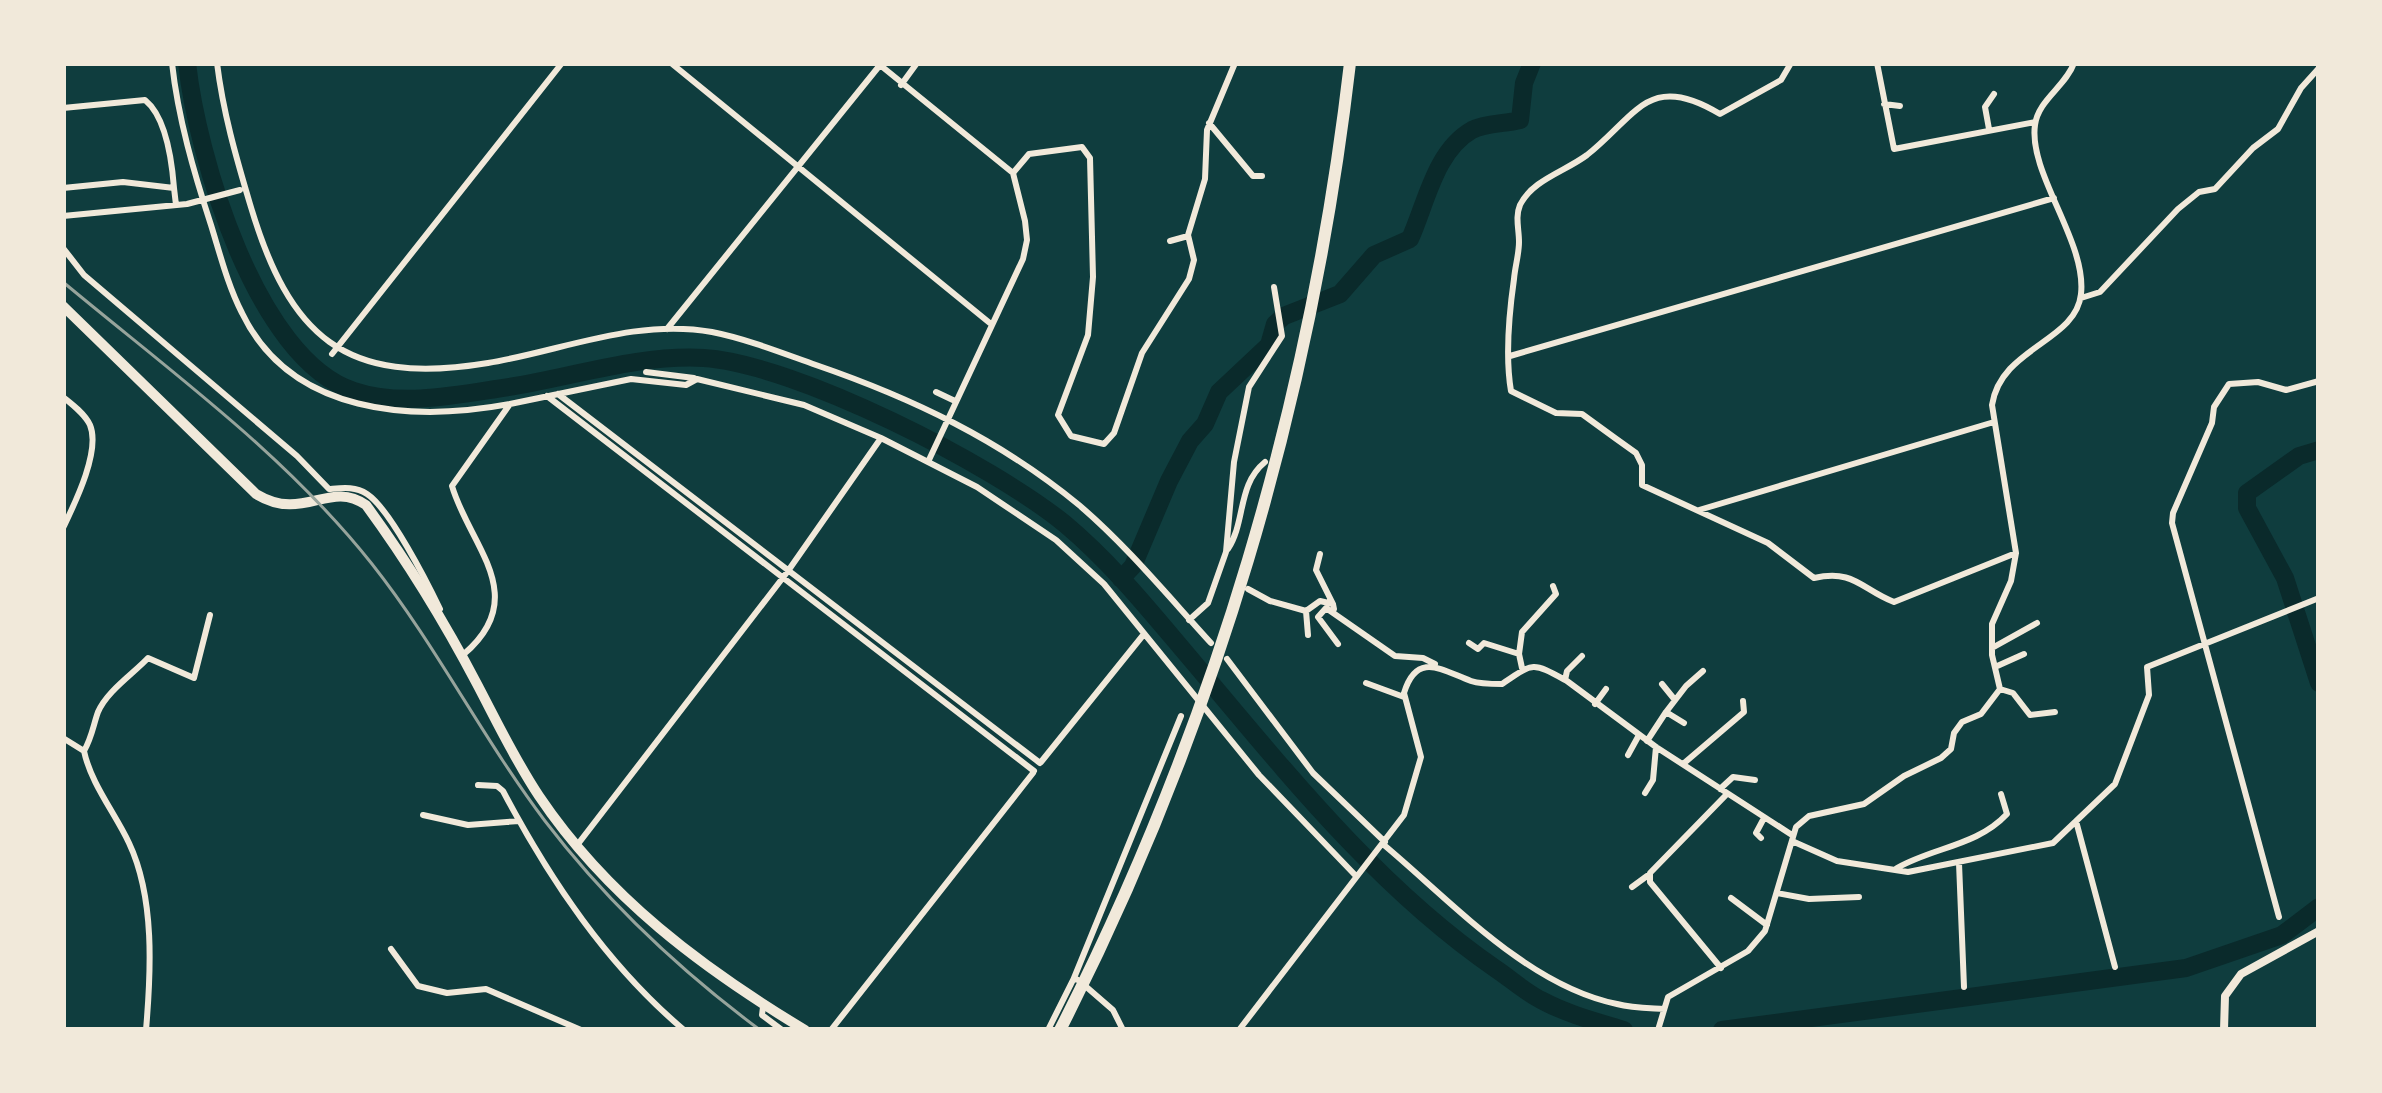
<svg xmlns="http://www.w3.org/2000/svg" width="2382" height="1093" viewBox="0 0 2382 1093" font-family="Jost,sans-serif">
  <rect width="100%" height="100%" fill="#0f3d3e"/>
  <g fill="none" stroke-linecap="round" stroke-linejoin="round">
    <path stroke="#0a2a2b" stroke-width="18" d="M187 63C197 155 256 359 354 391 398 406 452 396 496 389 564 380 635 354 704 358 796 364 993 465 1065 524 1114 565 1154 616 1195 664 1286 772 1378 888 1496 969 1511 979 1526 993 1543 1001 1567 1014 1598 1022 1624 1030
      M2319 450 2299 456 2247 493V508L2285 578 2319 683
      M1121 579 1133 566 1169 481 1190 441 1205 424 1219 392 1269 345 1275 324 1284 316 1340 294 1374 255 1410 239C1426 204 1435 151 1472 130 1485 123 1505 124 1520 120L1524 83 1532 63
      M1722 1030 2186 968 2282 935 2319 907"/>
    <path stroke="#f1e9da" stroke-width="6" d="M172 63C178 118 194 173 211 225 220 254 228 286 242 313 291 415 413 422 510 404L452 486C469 545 532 596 464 654
      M217 63C223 112 236 157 250 204 289 336 344 387 488 363 561 351 636 318 712 332 747 339 782 353 816 365 912 398 1000 440 1079 505 1127 546 1168 596 1211 643
      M671 63 991 324
      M1791 63 1781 80 1720 114C1649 71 1637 115 1587 155 1566 171 1532 180 1520 205 1515 217 1519 229 1519 242 1519 254 1515 267 1514 279 1509 314 1505 356 1511 391L1556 413 1582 414 1615 438 1636 453 1642 465V485L1768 543 1814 578C1854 569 1861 589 1894 602L2016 553
      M1877 63 1894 149 2035 122
      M901 85 917 63
      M1884 104 1900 106
      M63 108 145 100C166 117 172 162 174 188
      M1209 123 1253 176H1262
      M1989 129 1985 107 1994 94
      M1013 173 1029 154 1082 147 1090 158 1093 277 1088 335 1058 415 1071 436 1104 444 1114 433 1142 353 1189 279 1194 260 1188 235 1205 179 1207 130 1235 63
      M63 188 123 182 174 188 176 205
      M63 216 187 204 240 190
      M1170 241 1188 236
      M63 248 84 275 297 456 329 489C342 488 355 486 367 494 390 509 427 582 440 609
      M2081 298 2100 292 2178 209 2199 192 2215 189 2253 148 2278 129 2301 88 2319 68
      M667 329 880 65 1013 173 1025 221 1027 240 1023 259 928 462
      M332 354 562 63
      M1510 356 2054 198
      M646 372 694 378
      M936 392 955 401
      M558 394 1040 763
      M547 396 1034 771
      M63 397C72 404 85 414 90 425 101 451 74 505 63 528
      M510 404 631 379 686 385 697 379 804 405 881 438
      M1699 510 1994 422
      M1228 549C1246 521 1237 485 1265 462
      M1320 554 1316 570 1333 604
      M1248 589 1270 601 1306 611 1320 601 1333 604 1334 609
      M1306 611 1308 635
      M1189 620 1208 603 1226 552 1234 462 1249 387 1282 336 1274 287
      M1469 643 1478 649 1484 643 1519 654 1522 668
      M1338 644 1318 617 1326 608 1395 656 1423 658 1435 664
      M1992 648 2037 623
      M1519 654 1522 632 1556 594 1553 586
      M1227 659 1313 773 1385 842
      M1995 667 2024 654
      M1565 680 1567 671 1582 656
      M1366 683 1404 697
      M1662 684 1675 700
      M2000 689 2013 693 2030 715 2055 712
      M1595 704 1606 689
      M1666 712 1686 686 1703 671
      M63 738 84 751C91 784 115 813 129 843 155 898 151 972 146 1030
      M1647 741 1666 712 1684 723
      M84 751C92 737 93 726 98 712 107 691 133 674 148 658L194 678 210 615
      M1628 755 1639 735
      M1041 762 1144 634
      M1683 764 1744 712 1743 701
      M478 785 497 786 503 791C550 880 607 965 684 1030
      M1720 789 1733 777 1755 780
      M1645 793 1653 780 1656 747
      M423 815 468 825 519 821
      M2076 821 2115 967
      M1761 838 1756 833 1764 818
      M1792 841 1837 861 1908 872 2053 843 2115 784 2149 695 2147 667 2319 598
      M578 844 788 571 881 438 977 487 1056 540 1104 584 1259 775 1356 876
      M1384 845C1451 901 1528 986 1617 1004 1632 1008 1648 1008 1664 1009
      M1959 863 1964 987
      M1897 868C1934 847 1977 846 2007 814L2001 794
      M1632 887 1647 876
      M1777 893 1809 899 1859 897
      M1731 898 1767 925
      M2279 917 2172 523 2173 513 2212 423 2214 407 2229 384 2258 382 2286 390 2319 381
      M391 949 418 986 447 993 486 989 581 1030
      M1721 968 1650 882V873L1726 795
      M1078 980 1074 978 1181 716
      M1083 984 1113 1010 1123 1030
      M763 1007 762 1015 782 1030
      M831 1030 1033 773
      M1048 1030 1074 978
      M1239 1030 1404 815 1421 757 1404 693C1417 650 1443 671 1471 681 1480 684 1492 684 1502 684 1534 662 1532 662 1567 681L1656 747 1792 835
      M1658 1030 1668 997 1748 951 1765 931 1796 827 1809 816 1864 804 1904 776 1941 758 1951 749 1954 733 1962 722 1981 714 2000 689 1992 655V624L2011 581 2016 553 1992 405C2001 347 2076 342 2081 294 2087 242 2028 173 2035 125 2038 100 2066 86 2074 63"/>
    <path stroke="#f1e9da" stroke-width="8" d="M2224 1030 2225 996 2241 974 2319 931"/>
    <path stroke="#f1e9da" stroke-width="10" d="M63 306 256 494C304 523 329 479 366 505 407 561 445 623 477 684 497 722 515 760 539 796 607 897 702 968 805 1030"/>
    <path stroke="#f1e9da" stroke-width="12" d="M1060 1030C1214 728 1311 400 1350 63"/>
    <path stroke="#97a49c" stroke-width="3" d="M63 282C171 372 284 453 372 564 436 645 483 739 545 821 607 902 678 969 760 1030"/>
  </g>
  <rect width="2382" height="1093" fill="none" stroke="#f1e9da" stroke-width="132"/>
</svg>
